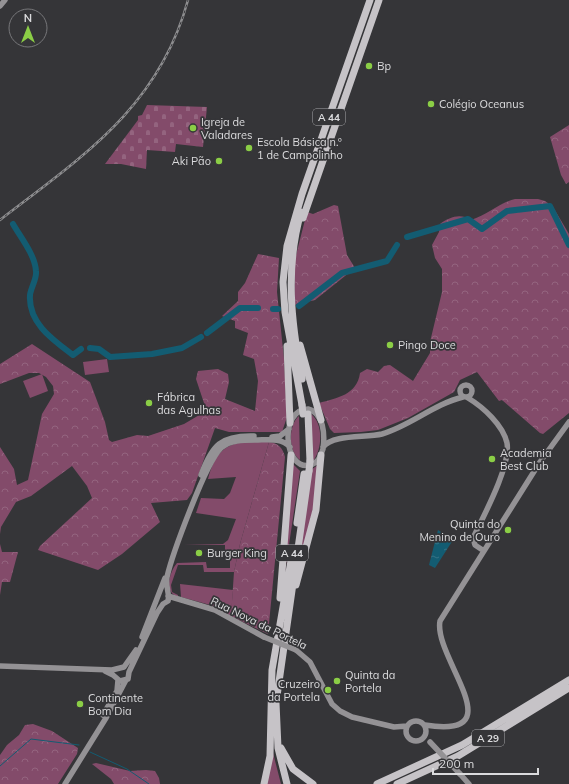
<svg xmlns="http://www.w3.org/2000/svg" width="569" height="784" viewBox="0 0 569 784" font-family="Mulish,sans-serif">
  <defs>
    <pattern id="forest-crowns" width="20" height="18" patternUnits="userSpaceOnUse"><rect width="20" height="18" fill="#834b6a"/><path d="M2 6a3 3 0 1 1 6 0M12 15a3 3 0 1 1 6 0" fill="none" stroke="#94647f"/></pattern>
    <pattern id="cemetery-stones" width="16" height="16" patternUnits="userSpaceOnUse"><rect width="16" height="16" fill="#834b6a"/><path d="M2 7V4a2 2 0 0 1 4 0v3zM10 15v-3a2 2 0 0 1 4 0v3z" fill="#94647f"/></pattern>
    <pattern id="water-ripples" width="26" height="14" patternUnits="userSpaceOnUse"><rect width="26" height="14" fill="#135c72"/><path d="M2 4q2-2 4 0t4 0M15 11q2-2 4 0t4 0" fill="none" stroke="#357386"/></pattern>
  </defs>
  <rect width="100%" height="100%" fill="#353538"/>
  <path fill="#834b6a" d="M107 359 109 372 85 375 83 362Z
    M42 374 48 391 30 398 23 381Z
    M311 414C324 424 322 450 313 461Z
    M299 416 300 460C288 452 288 425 299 416Z
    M244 442H269L240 544 234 572H204L203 565H178L171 585 172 592 178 595V597C163 592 170 571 177 563L206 562 207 568H230V558L225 557V545H184L223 544 228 540 236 519 196 513 201 498 224 499 230 493 236 477 208 479C214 457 221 445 244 442Z
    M292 463 300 471 283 585Z
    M318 465 316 496 294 588 312 469Z
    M180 584 233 590 231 616 214 606 181 597Z
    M272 749 281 784H266Z"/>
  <path fill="url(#forest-crowns)" d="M569 125V182L566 184 561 175 550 137Z
    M515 199H538L545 201 553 207 569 234V413L543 434 540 433 502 400 499 401 477 372 460 380 454 392 408 418 378 430 361 432 334 433 330 429 319 403C337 398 357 395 360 373L367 369 378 372 384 366 390 365 413 381 430 353V342L442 292V269L435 258 432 245 439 232 440 224C450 217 460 213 471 220 487 215 499 203 515 199Z
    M334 205 338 206 347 255 355 268 315 300 294 305 295 259 307 212 313 214Z
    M258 254 279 258 277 292 284 359 287 417 282 432H229L215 428 192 493 187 500 151 503 160 522 122 554 98 570 38 550 40 546 92 498 87 486 72 466 31 496 16 502 1 527 0 534V447L14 469 17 485 28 480 42 414 54 394 53 386 46 377 39 373H29L0 384V364L32 344 90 382 105 422 109 440 112 442 137 435 148 436 184 424 201 414 206 409 196 379 198 371 218 369 228 374 229 382 225 399 255 411 258 381 254 359 243 355 248 333 235 328V321L222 316 238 301V292L245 283Z
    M269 442C278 443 283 448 285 457L268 634 231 616 234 572 240 544Z
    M0 544 2 552H18L10 582H2L0 595Z
    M33 724 52 731 78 748 77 754 58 784H0V755L7 745 19 735 25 725Z
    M96 763 130 771 146 770 155 771 159 778 160 784H114L111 779 92 764Z"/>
  <path fill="url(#cemetery-stones)" d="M147 105 207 107 203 147 176 144 175 152 147 150 146 169 121 164H105L138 120V116L142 115Z"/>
  <path fill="url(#water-ripples)" d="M438 530 453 540 435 568 429 565Z"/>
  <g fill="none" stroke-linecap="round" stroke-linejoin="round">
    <path stroke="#135c72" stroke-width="1" d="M90 752 127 769 149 784
      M0 766 31 739 79 745"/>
    <path stroke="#135c72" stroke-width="6" d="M13 224C21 238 35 255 36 271 37 279 31 287 30 295 28 323 53 340 73 355L81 349
      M407 237 468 219 482 229 507 211 550 206 569 245
      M299 306 342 273 387 261 397 245
      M273 309H278
      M207 333 240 308H258
      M90 348 99 349 110 357 152 354 182 348 201 337"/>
    <path stroke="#949295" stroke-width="5.5" d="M0 6 5 0
      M460 391a6 6 0 1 1 12 0a6 6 0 1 1-12 0Z
      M468 398C483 407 503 425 507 443 511 466 483 517 473 538L475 545 484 551
      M308 409C324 413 325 435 323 449 321 456 318 463 311 465 283 472 279 409 308 409Z
      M272 437 280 436 289 429
      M323 447C333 434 365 438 382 434 410 426 434 404 463 397
      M201 475C212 445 221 435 254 436
      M168 596 215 610 264 637
      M142 637 165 578
      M296 650 310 662 332 704 340 711 352 717 394 727 407 726
      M0 666 112 670 124 667 136 650
      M105 671 113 675 120 681 128 679 129 672 157 613 163 604 168 601C170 593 165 586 167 577 172 555 206 462 221 448 230 440 243 440 255 440 267 440 281 437 290 447
      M103 715 117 691 118 680
      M406 731a10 10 0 1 1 20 0a10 10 0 1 1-20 0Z
      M425 725C516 740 433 658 440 621L540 462 569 422
      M460 774 469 784
      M65 784 106 718 126 680"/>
    <path stroke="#c6c3c7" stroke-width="7" d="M301 212C285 268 291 322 302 379
      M303 218 379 0
      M300 345 321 420
      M287 346 290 423
      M302 405 285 312 283 282 287 246 302 194 370 0
      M308 414 310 461
      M297 523 304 474
      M296 585 316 510 321 455
      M280 598 291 455
      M281 748 293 769 313 784
      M264 784 270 756 272 670 292 555
      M287 784 278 748 276 703 309 471
      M377 784 462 745 569 680
      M397 784 458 756 569 688"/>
    <g stroke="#8e8e90" stroke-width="2.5">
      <path id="rail" d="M0 220C83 156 159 107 188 0"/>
    </g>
    <use href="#rail" stroke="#353538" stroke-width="1" stroke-dasharray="3" stroke-linecap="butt"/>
    <path stroke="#949295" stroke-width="5.5" d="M264 637 296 650
      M430 742 460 774"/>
    <path stroke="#c6c3c7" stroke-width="7" d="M302 405 303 414
      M309 471 310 461"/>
  </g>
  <g fill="#8bce46" stroke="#353538" stroke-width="1.5">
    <circle cx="369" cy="66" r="4"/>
    <circle cx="431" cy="104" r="4"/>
    <circle cx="193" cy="128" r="4"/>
    <circle cx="249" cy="148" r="4"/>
    <circle cx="219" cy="161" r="4"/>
    <circle cx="390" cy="345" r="4"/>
    <circle cx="149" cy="403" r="4"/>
    <circle cx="492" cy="459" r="4"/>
    <circle cx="508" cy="530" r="4"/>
    <circle cx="199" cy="553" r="4"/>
    <circle cx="337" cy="681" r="4"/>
    <circle cx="328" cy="690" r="4"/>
    <circle cx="80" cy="704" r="4"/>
  </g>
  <g text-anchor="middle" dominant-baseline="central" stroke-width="3.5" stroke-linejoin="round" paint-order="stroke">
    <g fill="#353538" stroke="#a9a9ac" stroke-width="1">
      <rect x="313" y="109" width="32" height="16" rx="3"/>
      <rect x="276" y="545" width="32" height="16" rx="3"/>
      <rect x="472" y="730" width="32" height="16" rx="3"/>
    </g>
    <g font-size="10" font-weight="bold" fill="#dbdbdd">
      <text x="329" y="117">A 44</text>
      <text x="292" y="553">A 44</text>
      <text x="488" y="738">A 29</text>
    </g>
    <g font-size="11" fill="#dbdbdd" stroke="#353538" text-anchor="start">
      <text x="377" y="66">Bp</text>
      <text x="439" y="104">Colégio Oceanus</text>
      <text x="201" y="122">Igreja de<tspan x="201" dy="13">Valadares</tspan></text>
      <text x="257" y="142">Escola Básica n.º<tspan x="257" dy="13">1 de Campolinho</tspan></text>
      <text x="211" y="161" text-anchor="end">Aki Pão</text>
      <text x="398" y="345">Pingo Doce</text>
      <text x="157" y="397">Fábrica<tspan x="157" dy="13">das Agulhas</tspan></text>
      <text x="500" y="453">Academia<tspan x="500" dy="13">Best Club</tspan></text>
      <text x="500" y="524" text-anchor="end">Quinta do<tspan x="500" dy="13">Menino de Ouro</tspan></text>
      <text x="207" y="553">Burger King</text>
      <text x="345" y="675">Quinta da<tspan x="345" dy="13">Portela</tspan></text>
      <text x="320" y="684" text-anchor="end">Cruzeiro<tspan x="320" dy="13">da Portela</tspan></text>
      <text x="88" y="698">Continente<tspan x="88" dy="13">Bom Dia</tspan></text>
    </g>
    <g font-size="11" fill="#dbdbdd" stroke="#353538">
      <text transform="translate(259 623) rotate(26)">Rua Nova da Portela</text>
    </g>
  </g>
  <g transform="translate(28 28)"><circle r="19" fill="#353538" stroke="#77777a"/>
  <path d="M0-3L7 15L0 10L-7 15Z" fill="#8bce46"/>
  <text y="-6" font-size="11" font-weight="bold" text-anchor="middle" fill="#dbdbdd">N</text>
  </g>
  <path d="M433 768v6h105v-6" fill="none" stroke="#dbdbdd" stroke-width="2"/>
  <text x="439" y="768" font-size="12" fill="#dbdbdd" stroke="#353538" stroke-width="3" paint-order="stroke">200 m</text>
</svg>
